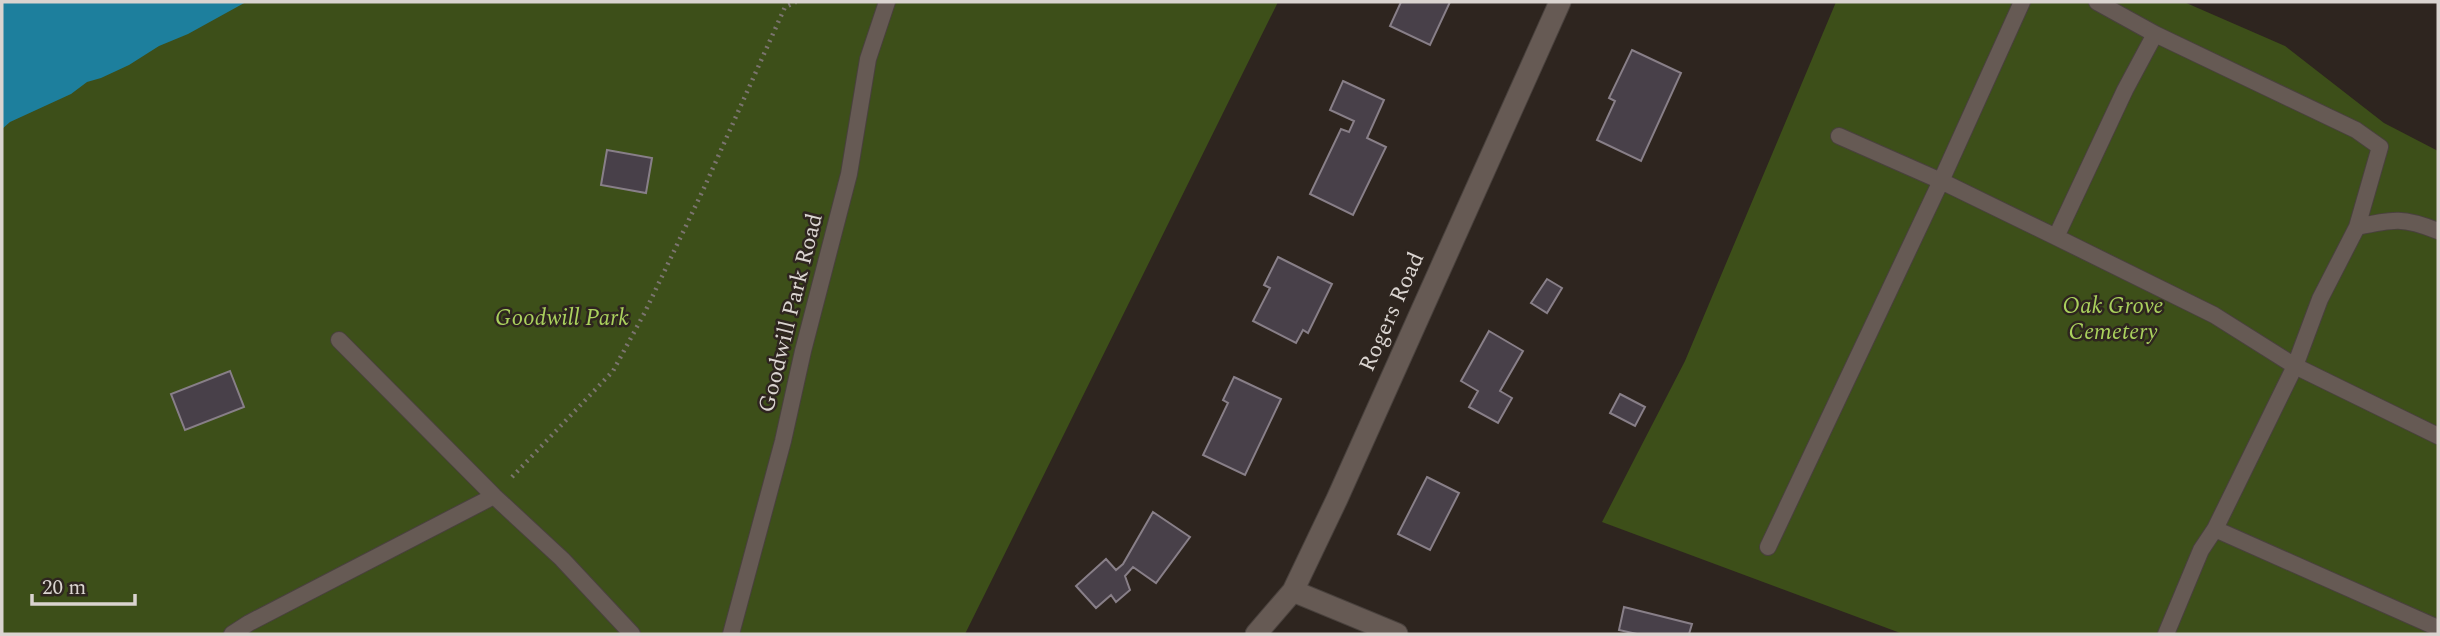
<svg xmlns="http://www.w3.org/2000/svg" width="2440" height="636" viewBox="0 0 2440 636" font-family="Spectral,serif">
  <rect width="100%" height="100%" fill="#2e251f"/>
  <path fill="#3d4f19" d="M2 2H1278L965 634H2Z
    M1836 2H2184L2285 46 2384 123 2438 151V634H1903L1602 522 1685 361Z"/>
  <path fill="#1d7f9d" d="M2 2H246L188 34 159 46 129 65 101 78 87 82 71 94 10 122 2 129Z"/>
  <path fill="#484049" stroke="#887f88" stroke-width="2" d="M1401 2H1450L1430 45 1390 26Z
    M1632 50 1681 73 1641 161 1597 140 1615 101 1609 98Z
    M1343 81 1384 100 1367 138 1386 147 1353 215 1310 194 1341 129 1349 132 1354 121 1330 110Z
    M607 150 652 158 646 193 601 185Z
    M1278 257 1332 284 1308 333 1303 330 1296 343 1253 321 1270 288 1264 285Z
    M1547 279 1562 288 1547 313 1531 303Z
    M1489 331 1523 351 1500 391 1512 398 1498 423 1469 407 1478 391 1461 381Z
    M230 371 244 407 185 430 171 394Z
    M1234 377 1281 399 1245 475 1203 455 1228 403 1223 400Z
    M1620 394 1645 407 1635 426 1610 413Z
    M1427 477 1459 493 1430 550 1398 534Z
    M1153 512 1190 537 1156 583 1133 567 1125 576 1130 590 1116 602 1111 595 1096 608 1076 586 1106 559 1116 570 1123 564Z
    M1624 607 1692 624 1689 634H1637L1619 630Z"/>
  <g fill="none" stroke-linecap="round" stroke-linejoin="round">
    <g stroke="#49413d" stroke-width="18">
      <path id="service" d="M2097 2 2155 34
        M1839 136 1941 181 2056 237
        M2357 227 2380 147 2356 130 2155 34 2125 90 2056 237 2214 315 2295 366 2320 299 2357 227C2394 219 2403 217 2438 231
        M339 340 494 496 562 559 632 634
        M2438 436 2295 366 2215 529 2438 628
        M1768 547 1941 181 2022 2
        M232 634 249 623 494 496
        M731 634 783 441 803 351 849 174 868 59 887 2
        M2166 634 2201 550 2215 529"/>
    </g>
    <g stroke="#49413d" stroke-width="23">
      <path id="minor" d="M1293 591 1397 634
        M1256 634 1293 591 1337 499 1560 2"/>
    </g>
    <path stroke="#7b746f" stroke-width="4.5" stroke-dasharray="2 5" stroke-linecap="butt" d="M512 477 613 371 645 312 704 188 785 7 796 2"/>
    <use href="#service" stroke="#665a54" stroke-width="16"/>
    <use href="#minor" stroke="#665a54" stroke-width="21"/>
  </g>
  <g text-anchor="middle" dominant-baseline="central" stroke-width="5" stroke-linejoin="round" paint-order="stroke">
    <g font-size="23" font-style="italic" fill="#aad15d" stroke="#2e251f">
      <text x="2113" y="306">Oak Grove<tspan x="2113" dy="26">Cemetery</tspan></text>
      <text x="562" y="318">Goodwill Park</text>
    </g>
    <g font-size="23" fill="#dad4d0" stroke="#2e251f">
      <text transform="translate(1392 312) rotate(-66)">Rogers Road</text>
      <text transform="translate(791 313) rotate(-76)">Goodwill Park Road</text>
    </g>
  </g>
  <rect width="2440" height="636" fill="none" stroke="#dad4d0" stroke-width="7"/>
  <path d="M32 594v10h103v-10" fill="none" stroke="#dad4d0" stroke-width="3.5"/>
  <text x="42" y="594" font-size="21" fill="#dad4d0" stroke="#2e251f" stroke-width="5" paint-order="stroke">20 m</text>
</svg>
